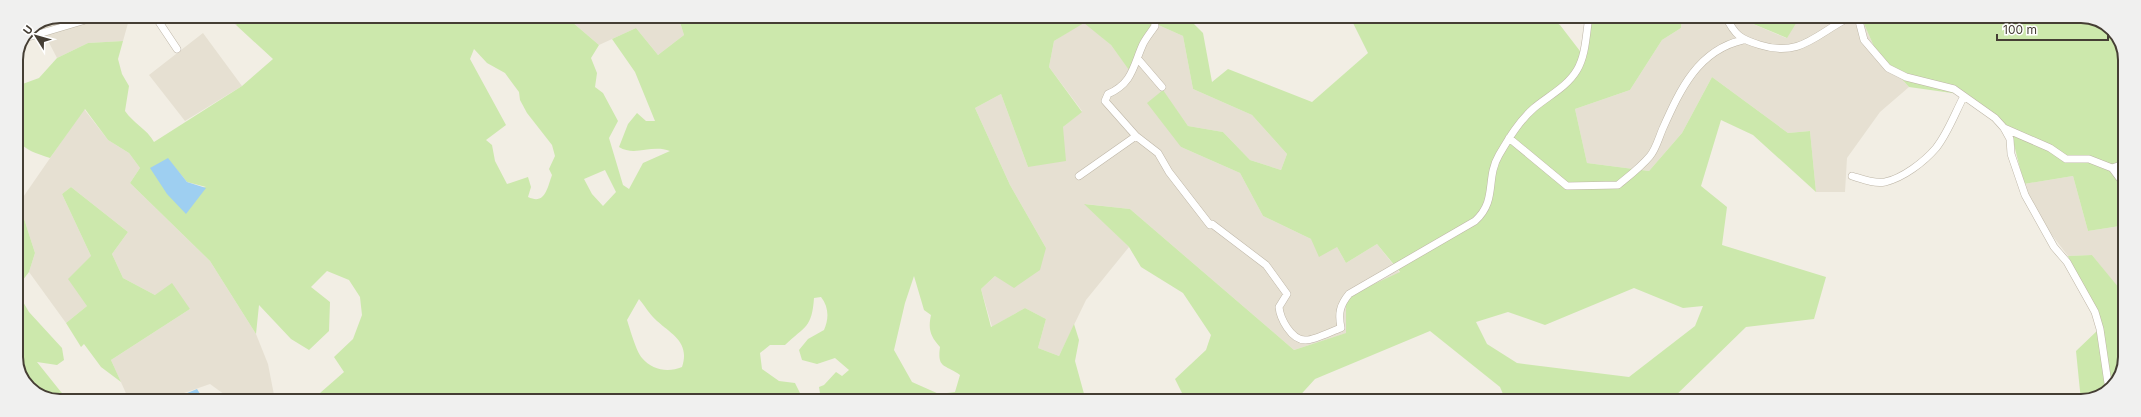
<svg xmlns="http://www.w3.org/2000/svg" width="2141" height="417" viewBox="0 0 2141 417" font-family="Inter,sans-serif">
  <rect width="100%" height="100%" fill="#f2eee4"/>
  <path fill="#e6e0d2" d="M60 16H81L84 21 99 16H130L123 41 88 43 57 58 43 31 26 36 29 29Z
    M224 16H243L236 25Z
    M565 16H678L684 35 658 55 636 28 599 45Z
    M1682 17H1744L1746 21 1786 38 1800 17H1861L1876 51 1909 87 1880 112 1847 158 1845 192H1816L1810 131 1788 133 1712 77 1682 133 1649 171 1587 163 1575 109 1630 90 1662 40 1681 28Z
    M1084 22 1111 45 1129 69 1156 24 1183 36 1193 89 1252 115 1287 154 1281 170 1250 160 1223 132 1188 126 1163 91 1181 147 1240 173 1263 216 1311 239 1337 247 1346 263 1377 244 1400 273 1346 297 1347 333 1294 350 1130 209 1085 204 1129 247 1086 300 1059 356 1038 348 1046 319 1025 308 992 327 981 289 995 276 1046 248 1010 185 975 108 1001 94 1028 167 1063 127 1082 111 1049 67 1054 41Z
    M203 33 242 86 185 121 149 75Z
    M84 109 108 140 129 153 140 168 130 183 210 261 256 334 268 364 275 400H232L210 384 164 400H129L111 360 190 309 155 295 123 278 112 254 128 232 71 187 62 194 91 256 87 306 66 323 29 272 35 253 19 203Z
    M2073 176 2088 231 2120 226 2124 222V288L2119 289 2092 255 2068 256 2029 205 2024 184Z"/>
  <path fill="#cce8ac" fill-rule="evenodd" d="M243 16H565L599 45 591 58 597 73 595 87 603 93 618 121 609 138 623 185 629 189 643 163 670 151C651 144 635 157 619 147L628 124 637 113 646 121H655L635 72 612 39 636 28 658 55 684 35 678 16H1186L1203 33 1212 82 1228 69 1312 102 1368 53 1350 17H1547L1560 25 1583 55 1589 17H1682L1681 28 1662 40 1630 90 1575 109 1587 163 1649 171 1682 133 1712 77 1788 133 1810 131 1816 192 1753 135 1721 120 1701 186 1727 207 1722 245 1826 277 1814 319 1746 327 1670 401H1506L1500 387 1430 331 1315 379 1295 401H1186L1175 379 1206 350 1211 335 1183 293 1141 267 1129 247 1084 204 1130 209 1294 350 1346 333V297L1400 272 1377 244 1346 263 1337 247 1319 257 1311 239 1263 216 1240 173 1181 147 1147 103 1163 90 1188 126 1223 132 1250 160 1281 170 1287 154 1252 115 1193 89 1183 36 1156 24 1129 70 1111 45 1084 23 1054 41 1049 67 1082 112 1063 127 1066 161 1028 167 1001 94 975 108 1010 185 1046 248 1040 270 1014 288 995 276 981 289 991 327 1025 308 1046 319 1038 348 1059 356 1074 324 1079 340 1075 361 1086 401H883L878 395 875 401H871L865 396 864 401 821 400 819 387 824 385 836 372 842 376 849 370 835 358 817 364 802 360 799 350 808 339 824 330C829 319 829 307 821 297L814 298C812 328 805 326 785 345H770L760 353 762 369 779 381 795 383 800 393 799 400H312L344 372 334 357 353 339 362 315 360 297 349 280 327 271 311 287 330 302 329 331 309 350 291 339 259 305 256 334 210 261 130 183 140 168 129 153 108 140 85 109 50 158C20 148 16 146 16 113 16 105 14 94 17 86L39 78 57 58 88 43 123 41 118 59 122 74 129 86 125 111C133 123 147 129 154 142L242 86 273 59 236 25ZM474 49 487 63 505 73 513 84 519 92 520 100 527 113 552 145 555 156 549 169 552 175C547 189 545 205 528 197L531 187 528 177 507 184 495 161 492 145 486 140 506 125 470 59ZM168 159 187 182 206 187 167 194ZM605 170 616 192 603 206 592 194 584 179ZM914 276 924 310 931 315C928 329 930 336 940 347 937 369 945 364 960 375L955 392 939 394 912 382 894 350 905 303ZM1634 288 1683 308 1703 306 1695 326 1629 377 1517 363 1487 344 1476 322 1508 312 1545 325ZM639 299C645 306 650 315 657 321 673 335 690 343 682 367 668 373 652 370 642 358 636 351 630 329 627 320Z
    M1744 17H1800L1787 38 1746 21Z
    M1861 17H2089L2114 31 2125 55 2124 222 2120 226 2088 231 2073 176 2024 184 2011 133 1966 95 1909 87 1876 51Z
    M71 187 128 232 112 254 123 278 155 295 172 283 190 309 111 360 121 382 101 367 84 344 81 347 66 323 87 306 68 279 91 256 62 194Z
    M16 203H19L35 253 29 272 16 289Z
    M2092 255 2119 288H2124V365L2110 390 2081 401 2076 351 2099 329 2068 256Z
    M16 290 29 312 62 348 64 360 57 365 37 362 61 392 70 400H52L27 386 16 362Z"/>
  <path fill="#9ecff1" d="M168 158 187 182 206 188 186 214 167 194 150 168Z
    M197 389 204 400H176L175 398Z"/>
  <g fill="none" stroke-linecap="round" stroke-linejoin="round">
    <g stroke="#beb6a7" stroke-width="8">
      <path id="street" d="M155 16 177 49
        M1154 16 1155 26C1151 32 1146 38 1143 44 1133 66 1133 83 1108 94L1105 101 1136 136 1158 153 1169 172 1210 225 1212 224 1266 265 1287 294 1279 307C1280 318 1291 340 1305 340 1313 341 1332 331 1341 328 1338 313 1340 305 1349 294L1475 221C1498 200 1485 179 1499 155 1509 138 1519 121 1534 108 1548 96 1567 87 1577 70 1586 55 1586 34 1589 17
        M1726 17C1735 35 1740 39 1760 45 1801 58 1817 33 1850 17
        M1858 17 1864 40 1888 68 1906 77 1954 89 1995 118 2004 128 2010 139 2011 154 2025 195 2054 247 2067 262 2095 312 2100 329 2109 390
        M25 38 99 16
        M1138 59 1162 87
        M2004 128 2050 148 2066 159H2089L2112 168 2124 184
        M1509 138 1567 186 1618 185C1629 176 1641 167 1650 156 1656 149 1659 137 1663 128 1680 90 1698 50 1743 40
        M2112 168 2124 164
        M1079 176 1136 136
        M1852 176C1862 179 1874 184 1885 182 1903 178 1924 162 1936 148 1948 133 1955 113 1964 96"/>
    </g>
    <use href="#street" stroke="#fff" stroke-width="7"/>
  </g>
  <path d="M0 0H2141V417H0ZM60 23H2081A37 37 0 0 1 2118 60V357A37 37 0 0 1 2081 394H60A37 37 0 0 1 23 357V60A37 37 0 0 1 60 23Z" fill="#f0f0ef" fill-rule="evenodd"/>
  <path fill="none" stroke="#453e34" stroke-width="2" d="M60 23H2081A37 37 0 0 1 2118 60V357A37 37 0 0 1 2081 394H60A37 37 0 0 1 23 357V60A37 37 0 0 1 60 23Z"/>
  <g transform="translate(36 36) rotate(307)" stroke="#ffffff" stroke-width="3" paint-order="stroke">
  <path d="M0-3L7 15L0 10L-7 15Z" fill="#453e34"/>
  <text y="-6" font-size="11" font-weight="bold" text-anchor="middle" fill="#453e34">U</text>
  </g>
  <path d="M1997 34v6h111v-6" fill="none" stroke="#453e34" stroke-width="2"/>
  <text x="2003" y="34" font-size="12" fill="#453e34" stroke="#ffffff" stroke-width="3" paint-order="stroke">100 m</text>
</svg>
